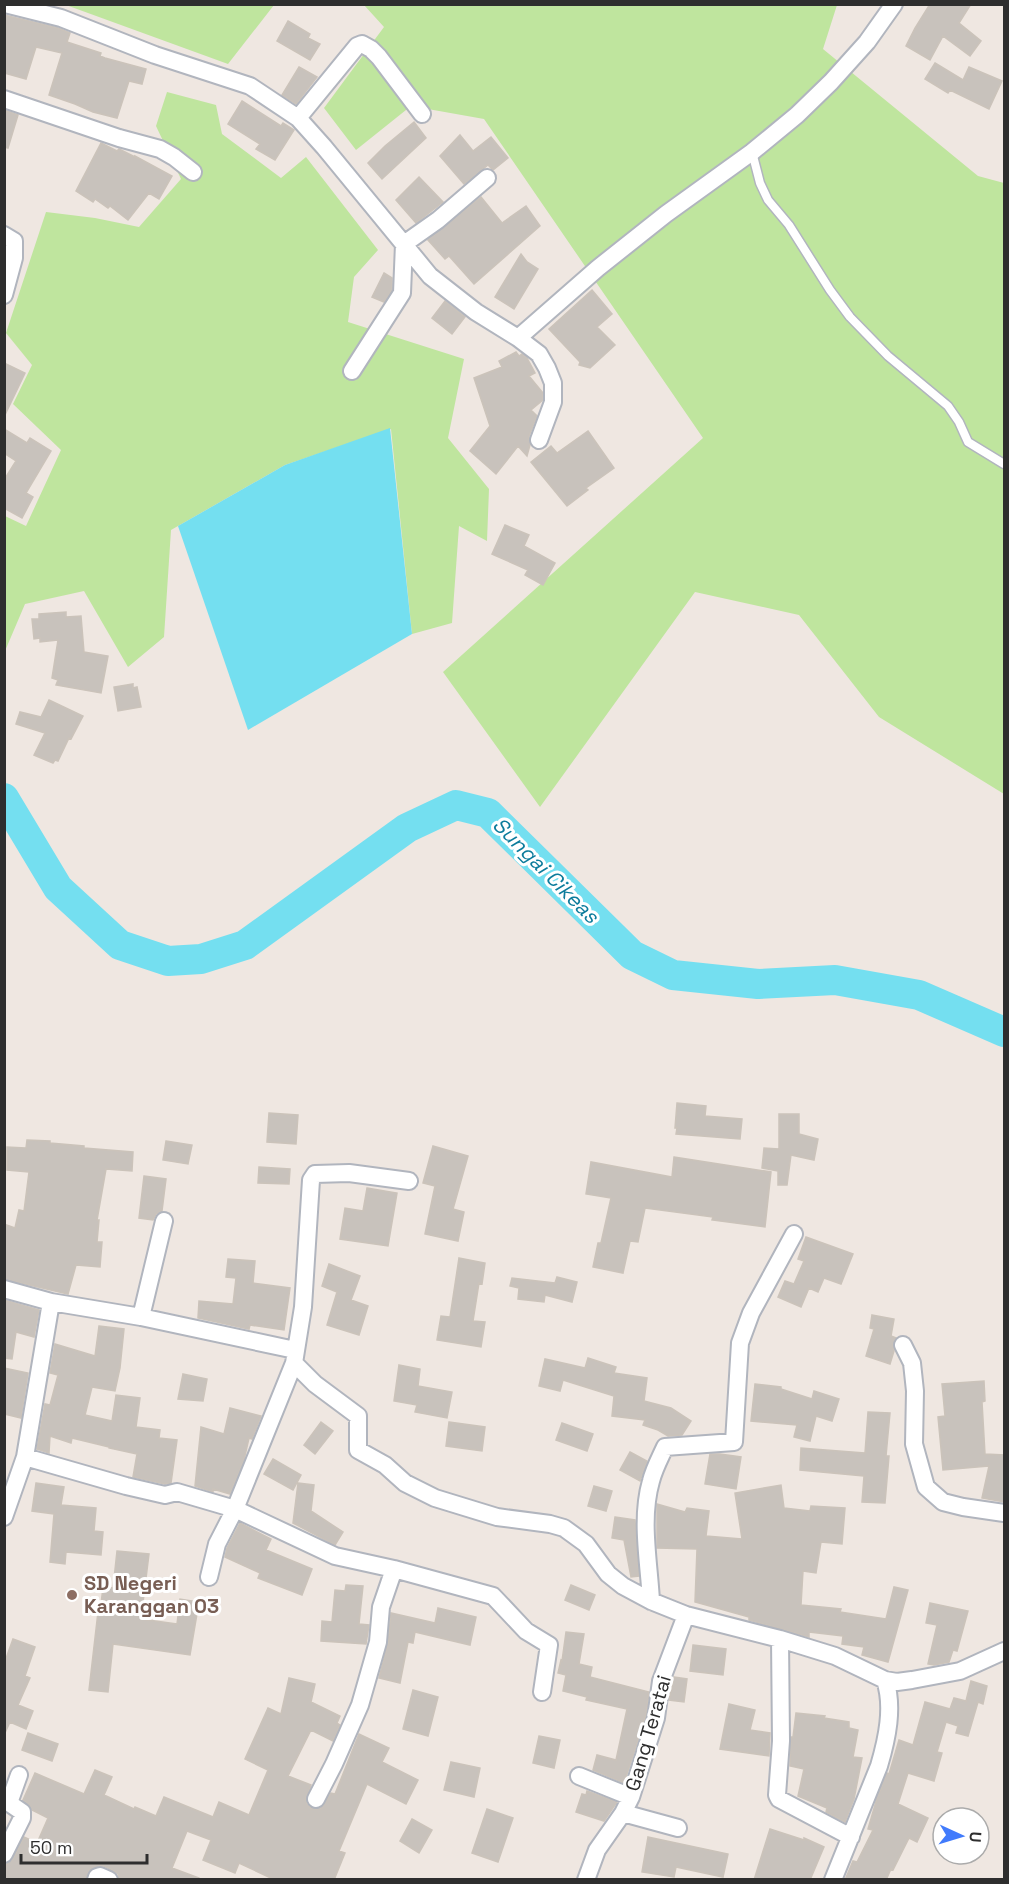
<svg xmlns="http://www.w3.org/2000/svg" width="1009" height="1884" viewBox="0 0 1009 1884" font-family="'Space Grotesk',sans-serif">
  <rect width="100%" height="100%" fill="#efe7e1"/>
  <path fill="#bfe59e" d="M66 5H274L228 64Z
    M364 5H837L823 49 978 176 1004 183V794L879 717 799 615 695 592 540 807 443 672 703 438 484 119 411 106 356 150 324 108 384 27Z
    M167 92 216 105 222 134 281 178 306 157 378 250 354 277 348 322 464 359 448 438 489 489 487 541 459 526 452 623 412 634 391 429 285 465 171 530 164 637 128 667 84 591 25 604 5 651V516L26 526 61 450 13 404 32 365 6 333 46 212 95 218 139 227 181 179 156 126Z"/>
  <path fill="#74dff0" d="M390 428 412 634 248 730 178 526 285 465Z"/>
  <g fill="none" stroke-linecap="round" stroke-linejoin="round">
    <path stroke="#74dff0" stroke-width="30" d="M4 798 58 888 120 945 168 961 201 959 245 945 407 828 456 805 488 813 632 955 673 975 758 984 835 980 919 995 1004 1032"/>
  </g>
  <path fill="#c8c2bc" stroke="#cbc3ba" stroke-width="1.5" d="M930 4H971L959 23 981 41 970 56 943 36 930 60 906 46 915 28Z
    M4 15 58 28 70 33 67 42 101 53 100 56 105 58 146 69 142 84 129 81 117 118 93 112 75 104 49 95 62 53 36 47 26 79 4 73Z
    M288 21 310 34 308 38 320 44 310 60 277 41Z
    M935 63 963 80 969 67 1002 81 989 109 950 90 948 93 925 79Z
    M299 67 317 77 296 104 282 95Z
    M242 101 281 126 283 123 294 130 275 160 256 149 260 144 228 124Z
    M4 110 18 115 8 148 4 147Z
    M414 122 426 138 382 179 368 163 385 146Z
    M460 135 473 151 491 137 508 158 493 170 488 165 464 184 440 156Z
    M101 143 117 151 119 149 135 157V156L172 176 159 199 149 193 128 220 110 206 108 208 95 199 93 202 76 191Z
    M419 177 443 202 416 223 396 200Z
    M481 197 502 223 526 206 540 226 474 284 449 256 445 259 428 240Z
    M521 254 527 262 538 269 514 309 495 297Z
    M384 273 392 278V290L384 302 372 297Z
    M592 290 612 314 597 327 615 345 590 368 579 365 580 362 549 329Z
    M445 301 465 317 452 334 432 318Z
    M516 352 519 356 522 354 527 358 535 373 529 376 543 393V400L531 410 537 416 529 436 530 445 527 456 518 446 496 474 470 451 490 426 474 378 502 367 499 361Z
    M4 363 25 373 4 417Z
    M4 429 27 443 30 438 51 451 26 493 33 497 22 518 4 508V480L16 461 4 453Z
    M588 431 614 468 586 488 588 490 567 506 531 462 551 446 557 453Z
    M505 525 529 535 524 546 555 563 543 585 525 575 528 570 492 554Z
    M66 612V617L81 616 84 652 108 656 101 693 56 685 58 680 52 678 58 640 40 642V638L34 639 32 619H39V614Z
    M133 684V688L137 687 141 707 118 711 114 687Z
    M49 700 83 716 71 739 69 738 58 761 55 760 53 763 34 755 45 733 16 724 20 712 41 717Z
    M677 1103 706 1106 705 1116 742 1119 740 1139 676 1134 677 1128H675Z
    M269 1113 298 1115 296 1144 267 1142Z
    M779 1114H799V1134L818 1139 814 1160 791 1155 787 1185H778V1171L762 1168 764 1148 779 1149Z
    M27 1140 50 1141V1143L84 1146V1148L133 1152 132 1171 106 1169 97 1220H99L97 1242H102L100 1267 76 1265 68 1294 4 1279V1224L15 1228 19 1210 24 1211 29 1172 7 1170V1147L26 1148Z
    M166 1141 192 1145 188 1164 163 1160Z
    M433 1146 468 1156 453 1209 464 1212 458 1241 425 1234 435 1186 423 1183Z
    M674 1157 771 1172 765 1227 712 1220 713 1217 645 1208 638 1242 630 1241 623 1273 593 1267 598 1243H601L611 1198 586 1194 591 1162 672 1177Z
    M259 1167 290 1169 289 1184 258 1183Z
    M144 1176 166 1179 162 1211 156 1214 153 1220 139 1218Z
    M367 1188 397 1193 388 1246 340 1239 345 1208 363 1211Z
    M806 1237 853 1254 841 1284 824 1278 818 1292 809 1288 801 1307 778 1297 785 1281 794 1284 804 1261 798 1259Z
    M459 1258 485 1263 482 1284 479 1283 473 1321 485 1322 481 1347 437 1340 441 1316 450 1317Z
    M228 1259 255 1261 253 1283 290 1288 284 1330 250 1325 249 1329 198 1318 199 1301 233 1304 236 1278 226 1277Z
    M329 1264 360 1276 351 1300 368 1306 359 1335 327 1325 337 1292 322 1286Z
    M557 1277 577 1282 572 1302 545 1295 544 1302 518 1299 519 1288 510 1286 512 1278 555 1283Z
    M4 1300 39 1310 34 1337 16 1332 12 1359 4 1358Z
    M872 1315 894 1319 891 1336 896 1338 893 1344 894 1351 890 1364 866 1356 874 1329 870 1328Z
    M99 1326 124 1329 120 1368 115 1391 92 1387 85 1415 112 1421 116 1395 140 1398 136 1427 160 1430 159 1438 177 1440 171 1483 165 1484 133 1477 137 1454 109 1448V1447L72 1438 71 1443 50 1436 49 1453 37 1449 45 1404 50 1405 58 1375 50 1373 55 1344 95 1356Z
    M588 1358 616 1367 614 1373 647 1378 644 1401 671 1408 691 1421 682 1435 668 1436 658 1430 643 1425 645 1420 612 1416 614 1396 563 1380 560 1391 539 1386 545 1359 585 1368Z
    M399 1365 420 1369 418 1386 452 1392 447 1418 415 1412 417 1405 394 1401Z
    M4 1368 28 1373 21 1418 4 1414Z
    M183 1374 207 1379 203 1401 178 1399Z
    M984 1381 985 1401 982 1402 985 1454 1005 1455V1502L982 1498 989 1466 943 1470 938 1417 945 1416 942 1384Z
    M755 1384 781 1387V1389L812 1399 814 1391 839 1399 832 1421 816 1416 810 1441 794 1437 797 1425 751 1421Z
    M230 1408 261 1416 252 1439 249 1438 244 1460 230 1494 213 1489V1492L195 1486 201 1427 224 1434Z
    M868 1412 890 1413 886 1456H889L885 1503 862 1502 864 1476 800 1470 801 1448 865 1453Z
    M321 1422 333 1431 315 1454 304 1445Z
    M449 1422 485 1427 482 1451 446 1446Z
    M562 1423 593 1434 587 1451 556 1440Z
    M630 1452 647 1461 640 1481 620 1470Z
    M710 1454H720L741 1457 736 1489 705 1484Z
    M273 1459 301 1475 293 1490 264 1474Z
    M36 1483 64 1487 61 1505 96 1508 94 1531 103 1532 101 1555 66 1552 65 1564 50 1562 54 1514 32 1511Z
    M298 1483 314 1485 311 1511 343 1532 335 1545 293 1523Z
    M781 1485 784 1508 810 1511 811 1506 845 1508 842 1544 821 1542 816 1573 803 1571 801 1605 841 1609 840 1612 886 1619 894 1587 908 1590 888 1662 862 1655 864 1647 842 1644 843 1636 809 1632V1637L749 1620V1617L695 1602 697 1549 657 1548V1504L685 1512 687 1508 709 1511 706 1536 742 1539 735 1493Z
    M594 1486 612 1491 606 1511 588 1506Z
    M615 1517 635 1520 639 1576 631 1577 624 1540 612 1538Z
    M240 1523 271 1539 266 1550 312 1569 302 1595 258 1578 260 1573 225 1557 227 1548Z
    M117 1551 149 1554 141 1619 177 1624 180 1599 199 1602 190 1655 113 1644 108 1692 89 1690 98 1612 100 1613 103 1587 113 1588Z
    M346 1585 363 1586 359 1624 369 1625 366 1644 321 1641 322 1621 332 1622 335 1590 345 1591Z
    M571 1585 595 1595 589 1610 565 1600Z
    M930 1603 968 1611 957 1651 953 1650 949 1662 934 1665 928 1664 937 1625 926 1623Z
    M438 1608 476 1617 470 1645 415 1632 413 1643 408 1642 400 1683 379 1678 388 1643 391 1613 435 1623Z
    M566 1632 584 1634 579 1664 592 1667 590 1677 649 1692 646 1716 624 1783 593 1770 597 1755 616 1760 627 1709 586 1700 587 1697 563 1691 566 1675 558 1673 561 1660 562 1661Z
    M13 1639 35 1647 25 1676 30 1678 18 1705 33 1711 26 1729 10 1722 4 1735V1664Z
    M693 1645 726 1649 723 1675 690 1671Z
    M674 1677 687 1679 684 1702 669 1700Z
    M289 1678 315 1684 311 1702 340 1716 337 1723 340 1725 333 1741 311 1730 288 1776 311 1785 306 1799 307 1804 311 1808 316 1809 321 1808 331 1793 335 1794 359 1734 389 1748 382 1762 418 1780 406 1804 367 1784 339 1851 345 1853 334 1880H275L239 1863 235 1873 203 1860 211 1840 187 1831 172 1868 199 1878V1880H119L118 1874 114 1871 104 1866H98L89 1870 86 1880H4V1871L7 1864 13 1859 24 1837 37 1843 48 1818 32 1810 31 1807 23 1800 35 1773 84 1794 95 1770 112 1777 104 1795 134 1809 135 1807 156 1816 164 1797 213 1817 219 1802 249 1815 268 1770 245 1759 268 1708 281 1714Z
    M971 1681 987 1686 983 1704 978 1702 968 1736 956 1733 958 1726 946 1722 937 1752 942 1753 934 1781 908 1773 898 1804 928 1818 917 1842 909 1838 893 1870 891 1869 886 1880H845L853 1861 857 1862 873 1830 868 1829 877 1798 887 1773 889 1774 899 1740 913 1745 925 1702 950 1709 954 1698 966 1701Z
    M413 1690 438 1697 428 1736 403 1729Z
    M729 1704 755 1710 750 1730 770 1733 769 1756 720 1749Z
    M796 1713 825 1716 824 1718 849 1722V1728L858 1730 853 1757 862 1758 854 1799 845 1822 826 1812 827 1808 798 1796 804 1769 790 1766 791 1737H793Z
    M28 1733 58 1744 52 1761 22 1750Z
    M539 1736 560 1740 554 1768 533 1763Z
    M451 1762 480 1768 474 1797 444 1790Z
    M587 1791 617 1802 604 1821 576 1812 582 1794 586 1795Z
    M487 1809 513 1818 498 1862 472 1853Z
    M412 1819 432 1830 419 1853 400 1841Z
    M770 1829 804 1840V1838L824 1847 810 1880H754Z
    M648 1837 728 1854 723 1877 676 1867 674 1877 642 1872Z"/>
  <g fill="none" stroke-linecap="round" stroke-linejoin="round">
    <g stroke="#b1b5be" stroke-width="11">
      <path id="service" d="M752 152 760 183 768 200 789 225 830 290 850 317 888 356 948 406 959 422 968 442 1004 464"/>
    </g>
    <g stroke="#b1b5be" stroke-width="20">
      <path id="minor" d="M5 4 61 18 155 55 250 86 298 118 324 147 430 276 476 312 518 338 539 354 547 368 553 383V402L539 440
        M4 99 119 138 160 149 174 157 193 172
        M298 118 357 46 362 44 371 49 379 57 422 114
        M4 235 14 241V258L4 295
        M518 338 598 268 666 214 752 152 797 115 831 82 867 42 894 4
        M352 371 402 293 404 244 438 220 487 178
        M409 1181 349 1173 315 1174 311 1180 303 1307 294 1363 315 1384 358 1416V1450L385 1465 405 1483 435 1498 497 1517 550 1524 564 1528 586 1544 608 1574 623 1586 651 1601 686 1615 780 1639 835 1656 885 1680 897 1682 912 1680 960 1671 1004 1651
        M4 1289 51 1302 141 1317 295 1350
        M141 1317 164 1221
        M903 1345 912 1363 915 1391 914 1444 926 1487 943 1502 963 1507 1004 1513
        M25 1457 126 1486 165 1495 177 1492 235 1509 335 1556 394 1569 381 1607 378 1642 360 1705 334 1764 316 1799
        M4 1517 25 1457 51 1302
        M394 1569 493 1596 526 1631 549 1645 542 1692
        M209 1577 217 1544 235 1509 294 1363
        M651 1601C649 1562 640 1519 651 1481 654 1469 660 1458 665 1447L734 1442 740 1343 751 1313 794 1234
        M780 1639 781 1741 777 1795 779 1799 851 1837
        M579 1776 631 1797
        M623 1813 678 1828
        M4 1854 22 1818V1812L9 1803 19 1775
        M96 1880 97 1877 100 1876 109 1880
        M586 1880 597 1850 623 1813 631 1797 656 1718 661 1681 686 1615
        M833 1880 879 1766C887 1739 894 1707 885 1680"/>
    </g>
    <use href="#service" stroke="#fff" stroke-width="8"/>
    <use href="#minor" stroke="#fff" stroke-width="16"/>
  </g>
  <circle fill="#8d6e63" stroke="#fff" stroke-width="2" cx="72" cy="1595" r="6"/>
  <g text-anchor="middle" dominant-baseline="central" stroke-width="6" stroke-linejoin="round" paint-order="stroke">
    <g font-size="20" font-weight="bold" fill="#785e54" stroke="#fff" text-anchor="start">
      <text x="84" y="1583">SD Negeri<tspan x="84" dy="23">Karanggan 03</tspan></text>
    </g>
    <g font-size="20" fill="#2e2e2e" stroke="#fff">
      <text transform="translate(648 1733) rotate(-74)">Gang Teratai</text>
    </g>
    <g font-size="21" font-style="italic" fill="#0c7c9c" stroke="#fff">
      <text transform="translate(546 870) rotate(45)">Sungai Cikeas</text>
    </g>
  </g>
  <rect width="1009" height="1884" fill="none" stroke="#2e2e2e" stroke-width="12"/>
  <g transform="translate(961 1836) rotate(94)"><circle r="28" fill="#ffffff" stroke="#ababab" stroke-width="1.5"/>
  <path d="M0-4.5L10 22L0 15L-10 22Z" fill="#417bfc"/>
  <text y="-9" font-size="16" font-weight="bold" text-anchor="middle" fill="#2e2e2e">U</text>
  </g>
  <path d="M21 1854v9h126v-9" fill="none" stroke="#2e2e2e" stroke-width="3"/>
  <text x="30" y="1854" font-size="18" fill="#2e2e2e" stroke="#ffffff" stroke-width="4.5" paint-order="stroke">50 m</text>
</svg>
